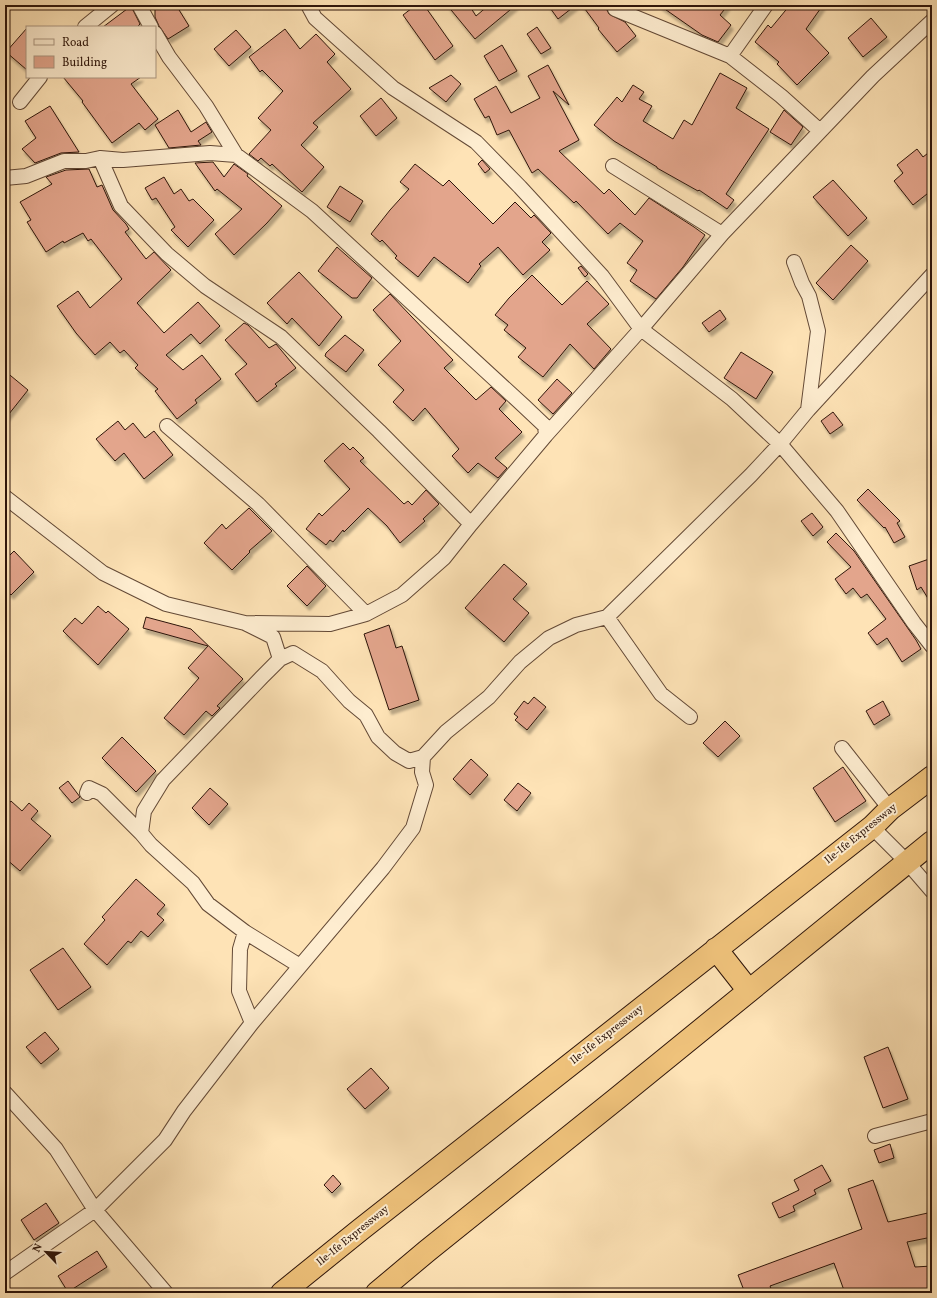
<svg xmlns="http://www.w3.org/2000/svg" width="937" height="1298" viewBox="0 0 937 1298" font-family="Vollkorn,serif">
  <defs>
    <filter id="shadow"><feDropShadow dx="2.5" dy="4.5" stdDeviation="1" flood-color="#0004"/></filter>
  </defs>
  <rect width="100%" height="100%" fill="#fee3b6"/>
  <filter id="stains"><feTurbulence type="fractalNoise" baseFrequency=".005" numOctaves="4"/><feColorMatrix values="0 0 0 0 .2 0 0 0 0 .09 0 0 0 0 .02 0 0 0 .5 -.17"/></filter>
  <radialGradient id="worn" r=".72"><stop offset=".6" stop-color="#630" stop-opacity="0"/><stop offset="1" stop-color="#630" stop-opacity=".3"/></radialGradient>
  <path fill="#e3a58c" stroke="#2f160b" filter="url(#shadow)" d="M155 5H176L189 26 168 39 159 26 155 17Z
    M416 5H424L453 46 435 60 403 15Z
    M447 5H469L476 16 489 5H516L475 39Z
    M548 5H576L558 19Z
    M582 5H608L607 10 609 14 625 22 636 36 617 52 598 29 599 28Z
    M659 5H728L720 15 731 25 718 42 702 35Z
    M790 5H823L806 29 829 53 797 85 777 64 779 62 755 42 768 25 771 28Z
    M131 6 140 24 137 27H103Z
    M871 18 887 37 863 57 848 38Z
    M537 27 551 48 541 54 527 34Z
    M27 28V70L6 52Z
    M285 29 300 49 316 34 335 54 327 62 351 89 313 123 318 127 301 145 324 167 302 192 272 164 270 166 261 158 258 161 249 154 271 130 258 118 283 91 262 70 260 72 249 57Z
    M236 30 251 47 229 66 214 49Z
    M502 45 517 71 499 81 484 56Z
    M548 65 569 105 553 91 579 140 559 151 604 194 609 189 635 215 649 198 694 227 705 235 683 267 656 299 630 281 637 270 627 263 643 241 620 223 608 234 576 201 574 203 538 169 532 173 509 130 497 135 489 116 485 118 474 99 496 86 511 113 540 98 528 76Z
    M720 73 747 88 736 108 769 129 726 194 734 200 727 209 699 190 698 191 657 168V167L614 141 594 125 617 97 622 102 633 85 644 92 639 99 652 106 643 121 673 139 684 120 692 125Z
    M451 75 461 84 446 102 429 88Z
    M63 77H141L131 84 158 119 145 130 139 123 112 143 82 102 83 101Z
    M381 98 397 118 376 136 360 116Z
    M50 106 79 152 61 153 35 163 22 149 36 138 25 121Z
    M178 110 191 132 206 122 212 132 198 141 201 145 169 148 155 125Z
    M784 110 803 127 791 145 770 132Z
    M917 149 923 157 932 150V190L913 205 894 181 903 173 897 165Z
    M482 160 490 169 485 173 478 164Z
    M213 162 224 177 234 164 248 174 247 176 282 206 267 223 234 255 215 234 242 209 217 189 215 191 195 163Z
    M415 164 443 186 449 180 493 224 515 202 531 218 534 215 551 233 542 242 550 250 523 275 498 247 479 264 481 266 468 283 434 257 418 277 395 258 397 256 382 240 380 242 371 234 390 210 409 189 400 182Z
    M89 169 97 187 102 185 113 210 126 224 129 229 125 232 146 259 154 252 171 270 137 303 164 333 198 302 220 326 200 344 191 334 166 355 183 370 202 355 221 379 195 400 197 403 177 419 155 391 158 389 135 368 138 365 124 350 120 353 110 342 95 355 76 333 57 306 78 291 90 308 122 279 91 239 88 241 83 233 64 243 63 241 46 252 27 222 31 220 20 202 52 184 46 177 66 170Z
    M164 177 174 194 181 189 189 201 193 199 214 220 188 247 171 230 175 227 156 198 152 200 145 188Z
    M833 180 867 218 848 236 813 197Z
    M340 186 363 201 350 222 327 207Z
    M851 245 868 261 833 300 816 283Z
    M337 247 372 278 357 298H352L318 271Z
    M581 266 588 274 585 277 578 268Z
    M299 272 342 317 319 346 292 318 287 324 267 303Z
    M532 275 562 305 587 281 609 304 587 324 611 349 594 369 570 344 543 377 518 357 526 348 504 330 508 325 495 315 509 298Z
    M390 294 453 360 444 368 476 400 491 387 506 401 499 409 522 432 495 458 507 468 498 478 478 463 468 473 452 456 459 449 425 408 413 421 393 402 404 390 378 365 401 341 373 310Z
    M720 310 726 319 709 332 702 323Z
    M244 323 248 325 269 348 276 344 296 368 275 384 277 386 257 402 235 374 247 364 225 340Z
    M345 335 364 350 346 372 325 356 326 353Z
    M741 352 773 372 756 399 724 378Z
    M5 371 28 390 5 419Z
    M557 379 572 393 553 414 538 400Z
    M833 412 843 425 830 434 821 421Z
    M118 421 125 430 133 423 145 438 154 431 173 455 144 479 124 453 115 461 96 439Z
    M343 443 350 450 353 447 364 458 360 461 404 504 408 501 412 505 426 490 439 504 423 519 425 521 400 543 387 526 368 508 344 532 343 530 333 542 330 540 326 545 306 529 319 513 322 516 350 489 324 461Z
    M868 489 900 521 897 523 905 537 894 543 885 527 884 528 857 500Z
    M249 508 272 531 249 551 250 552 232 570 204 543 222 524 226 529Z
    M812 513 823 527 813 536 801 521Z
    M836 533 854 551 916 640 921 649 902 662 887 638 877 645 868 633 886 619 867 594 861 598 853 588 846 594 835 579 851 567 827 542Z
    M14 551 34 572 11 595 5 589V560Z
    M932 558V605L921 587 917 590 909 566Z
    M504 564 527 584 513 599 529 613 504 642 465 608Z
    M307 566 326 586 307 606 287 586Z
    M98 606 106 613 108 611 129 629 98 665 63 631 75 618 82 624Z
    M146 617 191 629 243 679 217 706 220 708 212 716 206 711 184 735 164 718 199 678 188 668 208 646 143 628Z
    M389 625 396 648 402 646 419 700 389 710 364 634Z
    M534 697 546 707 527 730 515 720 518 717 514 714 524 701 528 704Z
    M883 701 890 715 874 725 866 711Z
    M725 721 740 736 718 757 703 743Z
    M122 737 156 771 136 792 102 758Z
    M471 759 488 775 470 795 453 779Z
    M843 767 866 801 835 822 813 788Z
    M68 781 80 797 72 803 59 788Z
    M518 783 531 793 517 811 504 800Z
    M210 788 228 804 209 825 192 808Z
    M11 801 22 811 29 803 38 811 31 819 51 836 20 871 5 858V808Z
    M136 879 165 905 157 914 164 920 148 937 141 931 131 943 128 941 107 965 84 944 105 920 102 917Z
    M63 948 91 987 58 1010 30 970Z
    M45 1032 59 1049 41 1064 26 1047Z
    M888 1047 908 1099 883 1108 864 1057Z
    M371 1068 389 1088 365 1109 347 1089Z
    M890 1144 894 1158 879 1163 874 1150Z
    M822 1165 831 1181 814 1190 816 1194 793 1206 795 1211 779 1218 772 1203 799 1190 794 1180Z
    M333 1175 341 1184 332 1193 324 1185Z
    M873 1180 888 1222 932 1212V1237L907 1242 915 1267 932 1266V1293H845L834 1263 770 1286 773 1293H745L738 1275 862 1229 848 1189Z
    M46 1203 59 1223 34 1240 21 1220Z
    M97 1251 107 1267 68 1292 58 1276Z"/>
  <g fill="none" stroke-linecap="round" stroke-linejoin="round">
    <g stroke="#634936" stroke-width="16">
      <path id="minor" d="M139 5 151 27
        M308 5 315 18 393 88 476 142 520 187 602 276 641 329 732 399 780 444 837 511 914 623 932 646
        M615 9 730 56 781 96 820 131
        M85 27 112 5
        M155 33 169 57 206 106 236 155
        M730 56 766 5
        M20 102 40 77
        M100 158 121 206 167 254 205 286 281 337 379 431 471 524
        M613 166 722 234
        M5 178 26 176 64 161H86L100 158 123 160 210 153 236 155 312 211 525 407 545 426 546 435
        M794 262 802 283 809 296 818 331 808 410
        M167 426 258 504 366 614
        M5 497 103 573 166 604 245 623 273 637 280 659
        M607 617 661 694 690 717
        M245 623 330 624 366 614 402 595 444 558 471 524 546 435 641 329 722 234 873 76 932 21
        M842 748 890 809
        M87 793 89 788 102 794 141 833 151 845 193 883 208 904 245 932
        M872 827 907 862 932 891
        M141 833 144 811 163 780 262 677 280 659 293 653 322 671 349 701 366 715 378 737 395 753 409 761 423 757
        M252 1023 239 991 240 949 245 932 300 966
        M5 1093 56 1149 95 1210 166 1293
        M875 1136 932 1121
        M5 1273 95 1210 165 1140 184 1111 252 1023 383 868 413 828 426 785 422 772 423 757 446 732 489 697 520 662 549 638 576 625 607 617 751 475 780 444 808 410 932 275"/>
    </g>
    <g stroke="#2f160b" stroke-width="24">
      <path id="trunk" d="M716 949 749 991
        M282 1293 360 1230 872 827 890 809 932 777
        M377 1293 427 1251 615 1100 932 842"/>
    </g>
    <use href="#minor" stroke="#feedd0" stroke-width="14"/>
    <use href="#trunk" stroke="#efc27b" stroke-width="22"/>
  </g>
  <g text-anchor="middle" dominant-baseline="central" stroke-width="4" stroke-linejoin="round" paint-order="stroke">
    <g font-size="11" fill="#2f160b" stroke="#feedd0">
      <text transform="translate(861 834) rotate(-39)">Ile-Ife Expressway</text>
      <text transform="translate(607 1035) rotate(-38)">Ile-Ife Expressway</text>
      <text transform="translate(353 1236) rotate(-39)">Ile-Ife Expressway</text>
    </g>
  </g>
  <rect width="937" height="1298" fill="none" stroke="#fee3b6" stroke-width="20"/>
  <rect x="6" y="6" width="925" height="1286" fill="none" stroke="#2f160b" stroke-width="2"/>
  <rect x="10" y="10" width="917" height="1278" fill="none" stroke="#2f160b"/>
  <rect x="26" y="26" width="130" height="52" fill="#feedd0" stroke="#ab9781"/>
  <rect x="34" y="39" width="20" height="6" fill="#feedd0" stroke="#ab9781"/>
  <text x="62" y="46" font-size="12" fill="#2f160b">Road</text>
  <rect x="34" y="56" width="20" height="12" fill="#e3a58c" stroke="#ab9781"/>
  <text x="62" y="66" font-size="12" fill="#2f160b">Building</text>
  <g transform="translate(46 1252) rotate(295)" stroke="#feedd0" stroke-width="3" paint-order="stroke">
  <path d="M0-3L7 15L0 10L-7 15Z" fill="#2f160b"/>
  <text y="-6" font-size="11" font-weight="bold" text-anchor="middle" fill="#2f160b">N</text>
  </g>
  <rect width="100%" height="100%" filter="url(#stains)"/>
  <rect width="100%" height="100%" fill="url(#worn)"/>
</svg>
